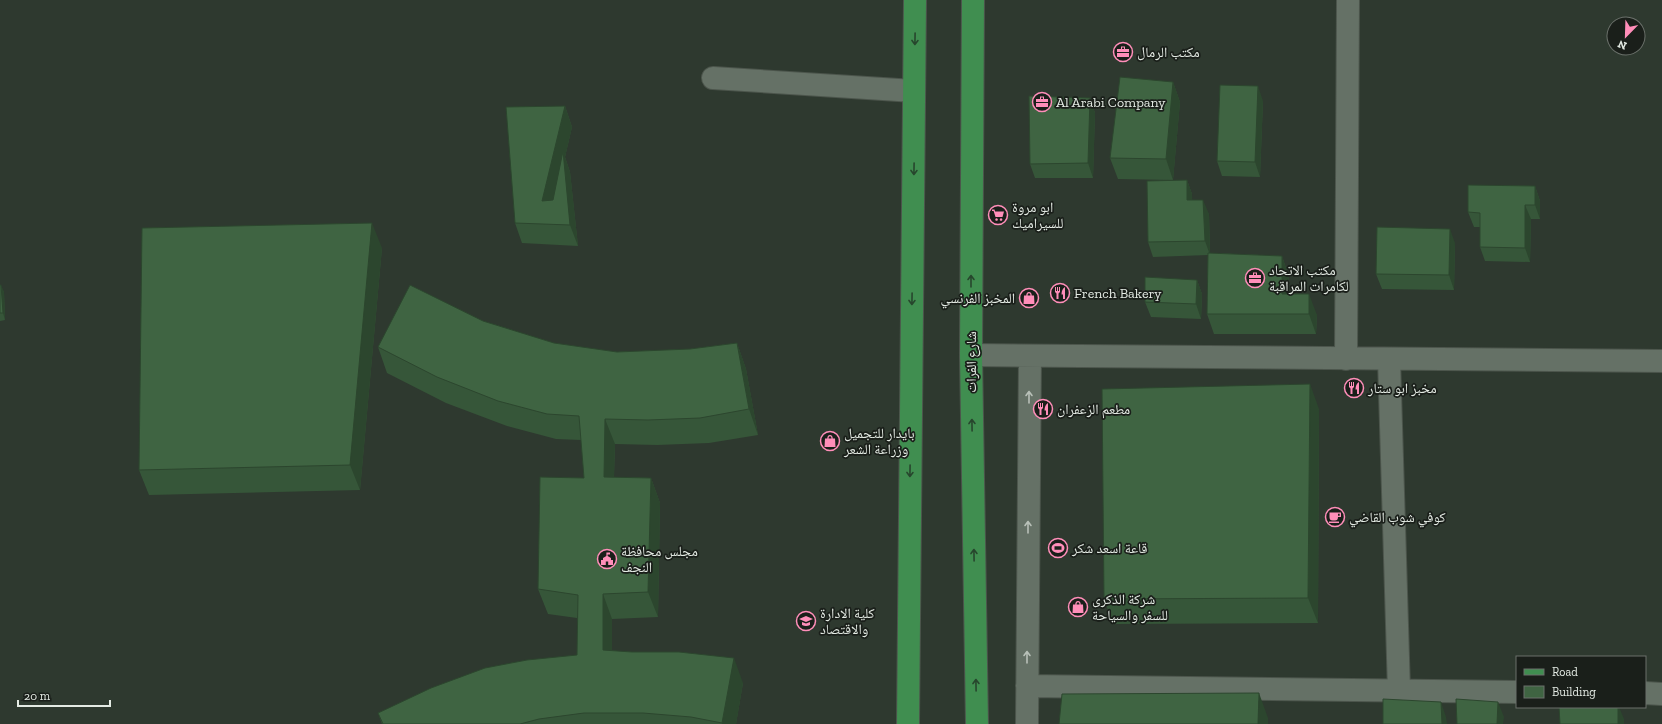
<svg xmlns="http://www.w3.org/2000/svg" width="1662" height="724" viewBox="0 0 1662 724" font-family="'Zilla Slab','Noto Naskh Arabic',serif">
  <rect width="100%" height="100%" fill="#2e392f"/>
  <g fill="none" stroke-linecap="round" stroke-linejoin="round">
    <g stroke="#4c554c" stroke-width="24">
      <path id="minor" d="M713 78 914 91
        M971 355 1662 361
        M1346 359 1348 0
        M1389 359 1399 691
        M1027 686 1517 692
        M1645 693 1662 694
        M1027 724 1030 356"/>
    </g>
    <g stroke="#4c554c" stroke-width="24">
      <path id="major" d="M973 0 971 355 977 724
        M908 724 915 0"/>
    </g>
    <use href="#minor" stroke="#657166" stroke-width="22"/>
    <use href="#major" stroke="#408e50" stroke-width="22"/>
  </g>
  <path fill="#365639" d="M1173 82 1180 102 1173 180 1118 179 1110 158Z
    M1090 98 1095 113 1093 178H1035L1030 164Z
    M1263 101 1260 177 1222 176 1217 161Z
    M565 106 572 127 565 157 570 172 578 246 522 243 515 223Z
    M1187 180 1192 194V200L1209 214 1210 253 1282 256 1289 277V294L1317 315 1316 334H1214L1207 314 1208 255 1153 257 1148 242Z
    M1535 186 1540 201V219H1531L1530 262 1485 261 1480 247V227H1474L1468 212Z
    M1455 243 1454 290 1382 289 1376 274Z
    M382 248 360 490 149 495 139 470Z
    M1197 280 1202 294 1201 319 1151 317 1145 302Z
    M0 285 4 292 5 320 0 321Z
    M483 321 554 343 617 352 690 349 737 343 746 369 758 435 709 443 657 445 615 444 614 477 651 478 660 503 658 617 612 619V651L743 683 736 724H382L378 713 577 655V618L548 614 538 589 584 478 581 440 556 439 507 426 446 403 387 373 378 347Z
    M1319 409 1318 623 1113 624 1104 599Z"/>
  <path fill="#2c462e" d="M1173 82 1180 102 1173 180 1166 159Z
    M1258 86 1263 101 1260 177 1255 162Z
    M1090 98 1095 113 1093 178 1088 163Z
    M565 106 572 127 565 157 570 172 578 246 570 225 549 221 542 201Z
    M1187 180 1192 194 1193 214 1187 200Z
    M1535 186 1540 201V219L1535 205Z
    M1203 200 1209 214 1210 255 1205 241Z
    M1525 205 1531 219 1530 262 1525 248Z
    M372 223 382 248 360 490 350 465Z
    M1450 229 1455 243 1454 290 1449 275Z
    M1282 256 1289 277V314L1282 294Z
    M1197 280 1202 294 1201 319 1196 304Z
    M1 285 4 292 5 320 3 313Z
    M1309 294 1317 315 1316 334 1309 314Z
    M737 343 746 369 758 435 749 409Z
    M1310 384 1319 409 1318 623 1308 598Z
    M605 419 615 444 613 502 604 477Z
    M651 478 660 503 658 617 648 592Z
    M603 594 612 619V675L603 650Z
    M734 658 743 683 736 724H722Z
    M1259 693 1268 718V724H1258Z
    M1441 702 1446 717 1447 724H1442Z
    M1498 702 1504 717 1503 724H1497Z
    M1618 707H1619L1624 719V724H1618Z"/>
  <path fill="#3f6442" stroke="#2c462e" d="M1120 77 1173 82 1166 159 1110 158Z
    M1220 85 1258 86 1255 162 1217 161Z
    M1029 96 1090 98 1088 163 1030 164Z
    M565 106 542 201 553 200 563 151 570 225 515 223 506 107Z
    M1187 180V200H1203L1205 241 1148 242 1147 181Z
    M1468 185 1535 186V205H1525V248L1480 247V213L1468 212Z
    M372 223 350 465 139 470 142 228Z
    M1377 227 1450 229 1449 275 1376 274Z
    M1208 253 1282 256V294H1309V314H1207Z
    M1145 277 1197 280 1196 304 1145 302Z
    M0 285H1L3 313H0Z
    M410 285 483 321 554 343 617 352 690 349 737 343 749 409 700 418 648 420 605 419 604 477 651 478 648 592 603 594V650L632 652H679L734 658 722 723 691 717 643 713H584L539 719 520 724H383L378 713 431 688 485 668 527 660 577 655 578 595 538 589 540 477 584 478 579 416 547 414 498 401 437 377 378 347Z
    M1310 384 1308 598 1104 599 1102 389Z
    M1259 693 1258 724H1059L1062 694Z
    M1383 699 1441 702 1442 724H1383Z
    M1456 699 1498 702 1497 724H1457Z
    M1559 707H1618V724H1560Z"/>
  <defs><path id="oneway-shaft" d="M-6 0H5M1.5-3L5.5 0L1.5 3" fill="none" stroke-width="1.6" stroke-linecap="round" stroke-linejoin="round"/></defs>
  <g stroke="#27462d">
    <use href="#oneway-shaft" transform="translate(915 39) rotate(91)"/>
    <use href="#oneway-shaft" transform="translate(914 169) rotate(91)"/>
    <use href="#oneway-shaft" transform="translate(971 281) rotate(-90)"/>
    <use href="#oneway-shaft" transform="translate(912 299) rotate(91)"/>
    <use href="#oneway-shaft" transform="translate(972 425) rotate(-91)"/>
    <use href="#oneway-shaft" transform="translate(910 471) rotate(91)"/>
    <use href="#oneway-shaft" transform="translate(974 555) rotate(-91)"/>
    <use href="#oneway-shaft" transform="translate(976 685) rotate(-91)"/>
  </g>
  <g stroke="#b8c0b8">
    <use href="#oneway-shaft" transform="translate(1029 397) rotate(-90)"/>
    <use href="#oneway-shaft" transform="translate(1028 527) rotate(-90)"/>
    <use href="#oneway-shaft" transform="translate(1027 657) rotate(-90)"/>
  </g>
  <defs>
    <g id="office-ring" transform="scale(1)"><circle r="9.5" fill="#1a1f1a" stroke="#ff8eb9" stroke-width="1.5"/><path d="M-6-3h4V-5.5h4V-3h4V5H-6ZM-1-4.5V-3h2v-1.5ZM-6 0V1H6V0Z" fill="#ff8eb9"/></g>
    <g id="supermarket-ring" transform="scale(1)"><circle r="9.5" fill="#1a1f1a" stroke="#ff8eb9" stroke-width="1.5"/><path d="M-6-5.5h2.5l.6 2H6L4.5 2H-2.5L-4.4-4H-6ZM-1.5 3.2a1.3 1.3 0 1 0 .1 0ZM3 3.2a1.3 1.3 0 1 0 .1 0Z" fill="#ff8eb9"/></g>
    <g id="restaurant-ring" transform="scale(1)"><circle r="9.5" fill="#1a1f1a" stroke="#ff8eb9" stroke-width="1.5"/><path d="M-5-6h1v4h1v-4h1v4h1v-4h1v5L-1.5 .5V6h-2V.5L-5-1ZM5-6V6H3V1.5H1.5Q1.5-4 5-6Z" fill="#ff8eb9"/></g>
    <g id="shop-ring" transform="scale(1)"><circle r="9.5" fill="#1a1f1a" stroke="#ff8eb9" stroke-width="1.5"/><path d="M-5-2.5h2.3a2.7 3.5 0 0 1 5.4 0H5L5.5 6h-11ZM-1.5-2.5h3a1.5 2.3 0 0 0-3 0Z" fill="#ff8eb9"/></g>
    <g id="cafe-ring" transform="scale(1)"><circle r="9.5" fill="#1a1f1a" stroke="#ff8eb9" stroke-width="1.5"/><path d="M-5.5-4.5H6V0H3Q3 3.5 0 3.5H-2.5Q-5.5 3.5-5.5 0ZM3-3.2v2h1.7v-2ZM-6 4.5H4V6H-6Z" fill="#ff8eb9"/></g>
    <g id="stadium-ring" transform="scale(1)"><circle r="9.5" fill="#1a1f1a" stroke="#ff8eb9" stroke-width="1.5"/><path d="M0-5a6.5 5 0 1 0 0 10a6.5 5 0 1 0 0-10ZM-3.5-1.8h7v3.6h-7Z" fill="#ff8eb9"/></g>
    <g id="civic-ring" transform="scale(1)"><circle r="9.5" fill="#1a1f1a" stroke="#ff8eb9" stroke-width="1.5"/><path d="M-.6-6.5H3V-4.5H.6V-3L4-1V1h2V6H-6V1h2V-1L-.6-3ZM-1.2 2.5V6h2.4V2.5Z" fill="#ff8eb9"/></g>
    <g id="school-ring" transform="scale(1)"><circle r="9.5" fill="#1a1f1a" stroke="#ff8eb9" stroke-width="1.5"/><path d="M0-5L7-2L0 1L-7-2ZM-4 1L0 2.5L4 1V4Q0 6-4 4Z" fill="#ff8eb9"/></g>
  </defs>
  <g fill-rule="evenodd">
    <use href="#office-ring" x="1123" y="52"/>
    <use href="#office-ring" x="1042" y="102"/>
    <use href="#supermarket-ring" x="998" y="215"/>
    <use href="#office-ring" x="1255" y="278"/>
    <use href="#restaurant-ring" x="1060" y="293"/>
    <use href="#shop-ring" x="1029" y="298"/>
    <use href="#restaurant-ring" x="1354" y="388"/>
    <use href="#restaurant-ring" x="1043" y="409"/>
    <use href="#shop-ring" x="830" y="441"/>
    <use href="#cafe-ring" x="1335" y="517"/>
    <use href="#stadium-ring" x="1058" y="548"/>
    <use href="#civic-ring" x="607" y="559"/>
    <use href="#shop-ring" x="1078" y="607"/>
    <use href="#school-ring" x="806" y="621"/>
  </g>
  <g text-anchor="middle" dominant-baseline="central" stroke-width="3.5" stroke-linejoin="round" paint-order="stroke">
    <g font-size="14" fill="#e4ebe4" stroke="#1a1f1a" text-anchor="start">
      <text x="1137" y="52">مكتب الرمال</text>
      <text x="1056" y="102">Al Arabi Company</text>
      <text x="1012" y="207">ابو مروة<tspan x="1012" dy="16">للسيراميك</tspan></text>
      <text x="1269" y="270">مكتب الاتحاد<tspan x="1269" dy="16">لكامرات المراقبة</tspan></text>
      <text x="1074" y="293">French Bakery</text>
      <text x="1015" y="298" text-anchor="end">المخبز الفرنسي</text>
      <text x="1368" y="388">مخبز ابو ستار</text>
      <text x="1057" y="409">مطعم الزعفران</text>
      <text x="844" y="433">بايدار للتجميل<tspan x="844" dy="16">وزراعة الشعر</tspan></text>
      <text x="1349" y="517">كوفي شوب القاضي</text>
      <text x="1072" y="548">قاعة اسعد شكر</text>
      <text x="621" y="551">مجلس محافظة<tspan x="621" dy="16">النجف</tspan></text>
      <text x="1092" y="599">شركة الذكرى<tspan x="1092" dy="16">للسفر والسياحة</tspan></text>
      <text x="820" y="613">كلية الادارة<tspan x="820" dy="16">والاقتصاد</tspan></text>
    </g>
    <g font-size="14" fill="#e4ebe4" stroke="#1a1f1a">
      <text transform="translate(971 362) rotate(-90)">شارع الفرات</text>
    </g>
  </g>
  <rect x="1516" y="656" width="130" height="52" fill="#1a1f1a" stroke="#6b716b"/>
  <rect x="1524" y="669" width="20" height="6" fill="#408e50" stroke="#6b716b"/>
  <text x="1552" y="676" font-size="12" fill="#e4ebe4">Road</text>
  <rect x="1524" y="686" width="20" height="12" fill="#3f6442" stroke="#6b716b"/>
  <text x="1552" y="696" font-size="12" fill="#e4ebe4">Building</text>
  <g transform="translate(1626 36) rotate(203)"><circle r="19" fill="#1a1f1a" stroke="#6b716b"/>
  <path d="M0-3L7 15L0 10L-7 15Z" fill="#ff8eb9"/>
  <text y="-6" font-size="11" font-weight="bold" text-anchor="middle" fill="#e4ebe4">N</text>
  </g>
  <path d="M18 700v6h92v-6" fill="none" stroke="#e4ebe4" stroke-width="2"/>
  <text x="24" y="700" font-size="12" fill="#e4ebe4" stroke="#1a1f1a" stroke-width="3" paint-order="stroke">20 m</text>
</svg>
